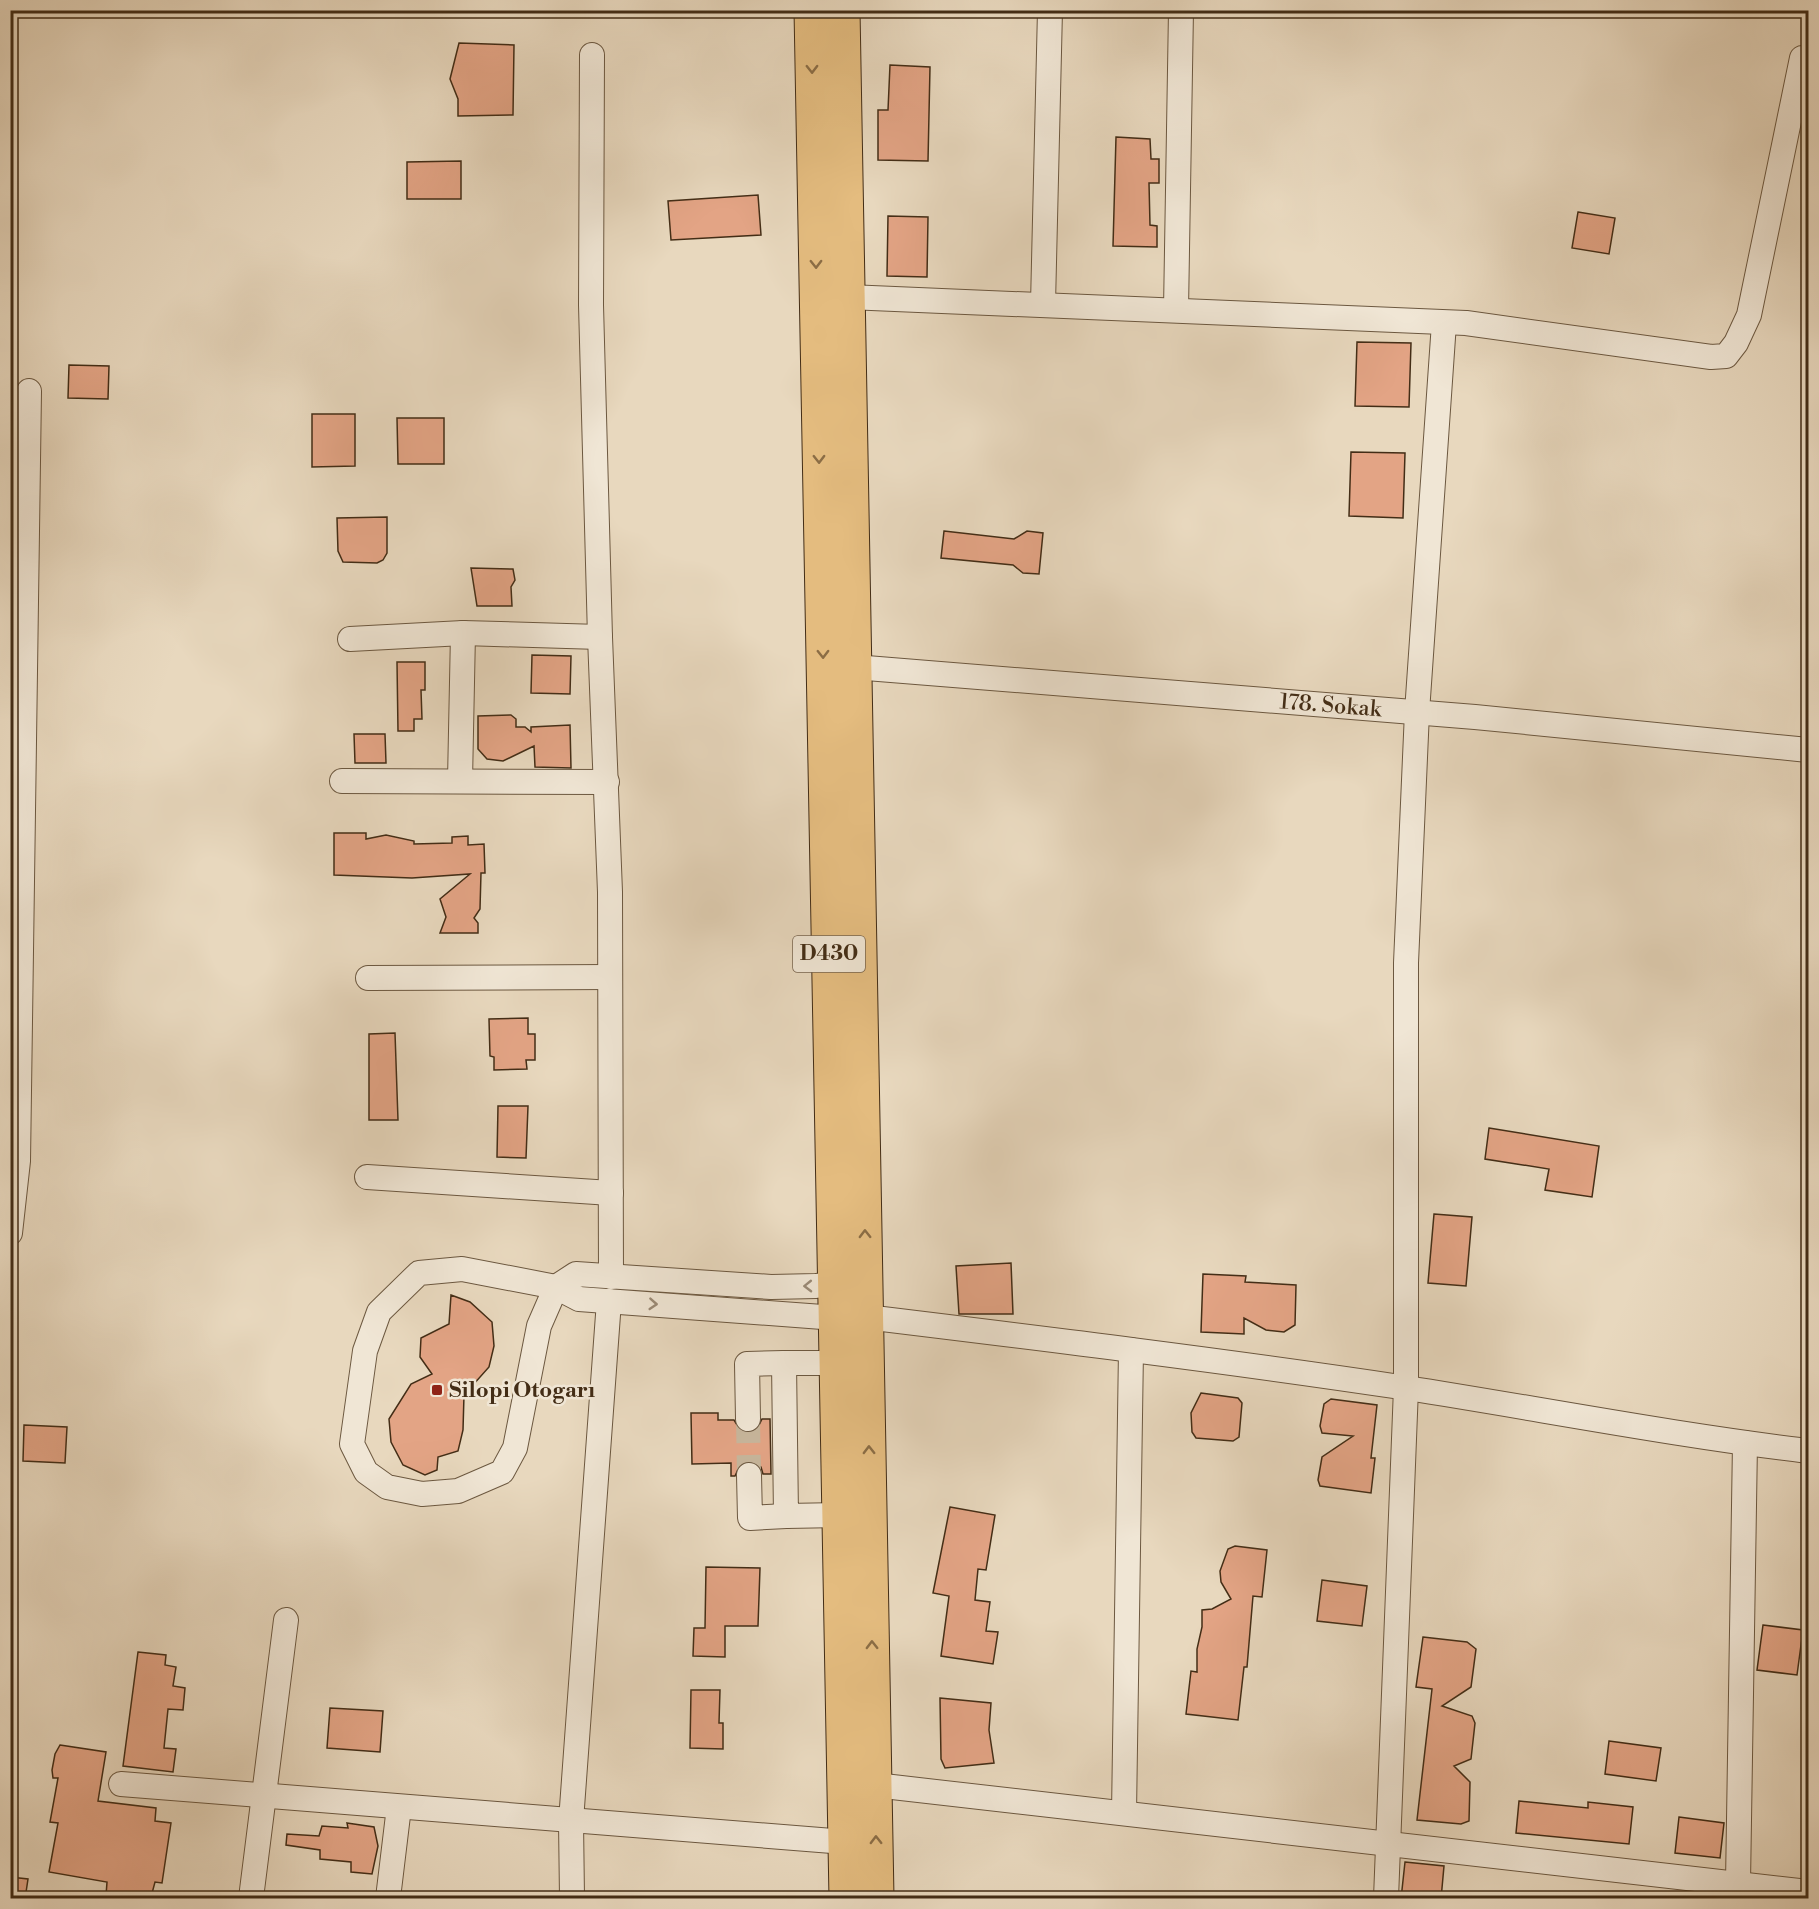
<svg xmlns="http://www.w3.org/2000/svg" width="1819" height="1909" viewBox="0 0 1819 1909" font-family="'Libre Bodoni',serif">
  <rect width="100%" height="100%" fill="#e8d8be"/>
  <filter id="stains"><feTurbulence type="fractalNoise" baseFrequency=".00333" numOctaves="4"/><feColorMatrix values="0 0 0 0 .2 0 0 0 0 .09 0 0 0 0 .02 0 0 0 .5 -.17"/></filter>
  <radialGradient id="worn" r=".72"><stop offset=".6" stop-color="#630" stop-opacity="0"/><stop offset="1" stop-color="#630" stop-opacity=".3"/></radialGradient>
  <path fill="#e3a485" stroke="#432d16" stroke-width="1.5" d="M459 43 514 45 513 115 458 116V99L450 79Z
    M890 65 930 67 928 161 878 160V110H888Z
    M1116 137 1150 139 1151 159H1159V183H1149L1150 225 1157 226V247L1113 246Z
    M461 161V199H407V162Z
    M758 195 761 235 671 240 668 201Z
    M1578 212 1615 218 1609 254 1572 248Z
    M888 216 928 217 927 277 887 276Z
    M1357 342 1411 343 1409 407 1355 406Z
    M69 365 109 366 108 399 68 398Z
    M312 414H355V466L312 467Z
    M397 418H444V464H398Z
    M1351 452 1405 453 1403 518 1349 516Z
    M387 517V553L383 560 377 563 343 562 338 551 337 518Z
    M944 531 1014 539 1027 531 1043 533 1039 574 1023 573 1013 565 941 558Z
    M471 568 513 569 515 580 511 587 512 606H477Z
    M532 655 571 656 570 694 531 693Z
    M397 662H425V690H421L422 719H414V731H398Z
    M511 715 516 719V727H525L531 732V727L570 725 571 768 535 767 534 746 503 761 487 759 478 749V716Z
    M354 734H385L386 763H355Z
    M334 833H366V839L386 835 414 841V844L452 843V837L468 836V845L484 844 485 873H481L480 909 474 918 478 923V933H440L446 917 440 899 470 874 412 878 334 875Z
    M528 1018V1034H535V1060H526L527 1069 494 1070V1057L490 1056 489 1019Z
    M395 1033 398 1120H369V1034Z
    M498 1106H528L526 1158 497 1157Z
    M1489 1128 1599 1146 1592 1197 1545 1190 1549 1169 1485 1159Z
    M1434 1214 1472 1217 1466 1286 1428 1283Z
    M1011 1263 1013 1314H959L956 1266Z
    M1203 1274 1246 1276 1245 1282 1296 1285 1295 1325 1284 1332 1266 1330 1244 1318V1334L1201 1332Z
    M451 1295 470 1302 492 1322 494 1346 489 1367 464 1395 463 1430 458 1451 438 1457 437 1470 425 1475 403 1465 391 1442 389 1419 411 1384 432 1374 420 1357 421 1338 449 1324Z
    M1201 1393 1238 1398 1242 1403 1239 1437 1233 1441 1196 1438 1192 1432 1191 1413Z
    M1331 1399 1377 1405 1371 1458H1375L1371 1493 1320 1486 1318 1480 1322 1457 1353 1436 1322 1433 1320 1426 1324 1404Z
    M691 1413H718V1420H734L741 1431 748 1433 756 1431 762 1419H770L771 1474H763L761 1467 749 1461 741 1463 735 1476H731V1463L692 1464Z
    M24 1425 67 1427 65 1463 23 1461Z
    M950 1507 995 1515 986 1570 978 1569 975 1600 990 1602 986 1631 998 1632 993 1664 941 1656 949 1596 933 1593Z
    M1235 1546 1267 1550 1262 1597 1253 1596 1247 1667H1244L1238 1720 1186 1714 1191 1671 1197 1672V1649L1202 1627V1610L1212 1609 1231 1599 1221 1582 1220 1571 1228 1549Z
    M706 1567 760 1568 758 1626H725V1657L693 1656 694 1628H705Z
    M1322 1580 1367 1586 1362 1626 1317 1621Z
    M1763 1625 1803 1630 1797 1675 1757 1670Z
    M1423 1637 1467 1642 1476 1649 1471 1687 1442 1706 1472 1716 1475 1723 1471 1759 1454 1766 1470 1782 1469 1821 1461 1824 1417 1820 1432 1689 1416 1687Z
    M138 1652 166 1655 165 1665 176 1667 173 1686 185 1688 183 1710 168 1709 164 1748 176 1749 173 1772 123 1766Z
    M691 1690H720L719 1723H723V1749L690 1748Z
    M940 1698 991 1703 989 1730 994 1763 945 1768 941 1759Z
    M330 1708 383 1711 380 1752 327 1748Z
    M1609 1741 1661 1748 1656 1781 1605 1774Z
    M60 1745 106 1752 98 1801 156 1808 155 1821 171 1823 162 1883 155 1882 151 1897 113 1899 106 1896 107 1882 49 1872 58 1823 50 1822 58 1778H53L52 1770 55 1754Z
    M1519 1801 1588 1808V1802L1633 1807 1629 1844 1516 1833Z
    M1679 1817 1724 1823 1720 1858 1675 1853Z
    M347 1823 374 1827 378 1846 372 1874 351 1872V1862L320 1859V1850L286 1845 287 1834 319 1836 322 1826 348 1828Z
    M1405 1862 1444 1866 1441 1899H1401Z
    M10 1877 28 1879 25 1899H10Z"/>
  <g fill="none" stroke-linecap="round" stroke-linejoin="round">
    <path stroke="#c7b69c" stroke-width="24" stroke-dasharray="24 12" stroke-linecap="butt" d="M748 1419 749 1475"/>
    <g stroke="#6c5840" stroke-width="26">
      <g id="minor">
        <path d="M592 55 591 305 600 637 610 892 611 1277"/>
        <path d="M848 297 1466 323 1711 357 1726 356 1736 343 1749 315 1802 58"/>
        <path d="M1043 304 1050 10"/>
        <path d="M1176 310 1181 10"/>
        <path d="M350 639 463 633 600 637"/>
        <path id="s1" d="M854 667 1475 717 1808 750"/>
        <path d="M342 781 607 782"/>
        <path d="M460 781 463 633"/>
        <path d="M368 978 610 977"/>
        <path d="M367 1177 611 1193"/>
        <path d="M10 1233 18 1161 29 391"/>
        <path d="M462 1269 556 1287 539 1326 515 1448 502 1472 458 1491 422 1494 387 1487 366 1472 352 1444 365 1351 379 1312 419 1273Z"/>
        <path d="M556 1287 579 1299 836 1318 866 1317C1047 1339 1227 1361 1407 1388 1541 1409 1674 1435 1808 1451"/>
        <path d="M556 1287 576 1274 771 1287 816 1286 849 1281"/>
        <path d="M837 1363H784L786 1516 840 1515"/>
        <path d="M748 1419 747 1364 784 1363"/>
        <path d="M749 1475 750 1518 786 1516"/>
        <path d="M121 1784 845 1842"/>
        <path d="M875 1785 1808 1892"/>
        <path d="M1124 1813 1131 1350"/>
        <path d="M1738 1883 1745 1443"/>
        <path d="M251 1898 286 1620"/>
        <path d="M388 1898 399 1807"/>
        <path d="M572 1898 571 1821 609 1301"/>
        <path d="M1386 1898 1406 1388V963L1417 712 1444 323"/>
      </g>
    </g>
    <g stroke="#432d16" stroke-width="35">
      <path id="highway" d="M811 10 846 1898
        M843 10 877 1898"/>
    </g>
    <use href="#minor" stroke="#f0e6d5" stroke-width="24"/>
    <use href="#highway" stroke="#e4bc7f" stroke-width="33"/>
  </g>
  <defs><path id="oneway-chevron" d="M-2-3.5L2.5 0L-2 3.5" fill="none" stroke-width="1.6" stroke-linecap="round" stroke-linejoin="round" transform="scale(1.5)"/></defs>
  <g stroke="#8b6d45">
    <use href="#oneway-chevron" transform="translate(812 69) rotate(89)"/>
    <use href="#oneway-chevron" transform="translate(816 264) rotate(89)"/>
    <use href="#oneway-chevron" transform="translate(819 459) rotate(89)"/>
    <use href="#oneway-chevron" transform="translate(823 654) rotate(89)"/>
    <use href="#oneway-chevron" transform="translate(865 1234) rotate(-91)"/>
    <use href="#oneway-chevron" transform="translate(869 1450) rotate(-91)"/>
    <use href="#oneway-chevron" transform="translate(872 1645) rotate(-91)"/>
    <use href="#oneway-chevron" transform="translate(876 1840) rotate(-91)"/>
  </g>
  <g stroke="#9a8a76">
    <use href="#oneway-chevron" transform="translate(808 1286) rotate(179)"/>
    <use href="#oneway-chevron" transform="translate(653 1304) rotate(4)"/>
  </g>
  <rect fill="#8f2418" stroke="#f0e6d5" stroke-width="2" x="431" y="1384" width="12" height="12" rx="3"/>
  <g text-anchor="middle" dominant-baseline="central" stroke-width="5" stroke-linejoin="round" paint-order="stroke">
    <rect fill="#f0e6d5" stroke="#77644f" stroke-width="1.5" x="793" y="936" width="72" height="36" rx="4.5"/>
    <g font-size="21" font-weight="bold" fill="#432d16">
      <text x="829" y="954">D430</text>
    </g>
    <g font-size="22" fill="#432d16" stroke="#f0e6d5">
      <text stroke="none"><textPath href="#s1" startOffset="478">178. Sokak</textPath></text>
    </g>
    <g font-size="22" font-weight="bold" fill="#432d16" stroke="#f0e6d5" text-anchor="start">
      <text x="449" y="1390">Silopi Otogarı</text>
    </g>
  </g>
  <rect width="1819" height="1909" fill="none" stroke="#e8d8be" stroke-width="36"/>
  <rect x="12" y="12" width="1795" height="1885" fill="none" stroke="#432d16" stroke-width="3"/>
  <rect x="18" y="18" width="1783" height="1873" fill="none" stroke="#432d16" stroke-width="1.5"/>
  <rect width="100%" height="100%" filter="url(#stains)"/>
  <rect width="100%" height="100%" fill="url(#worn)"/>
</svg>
